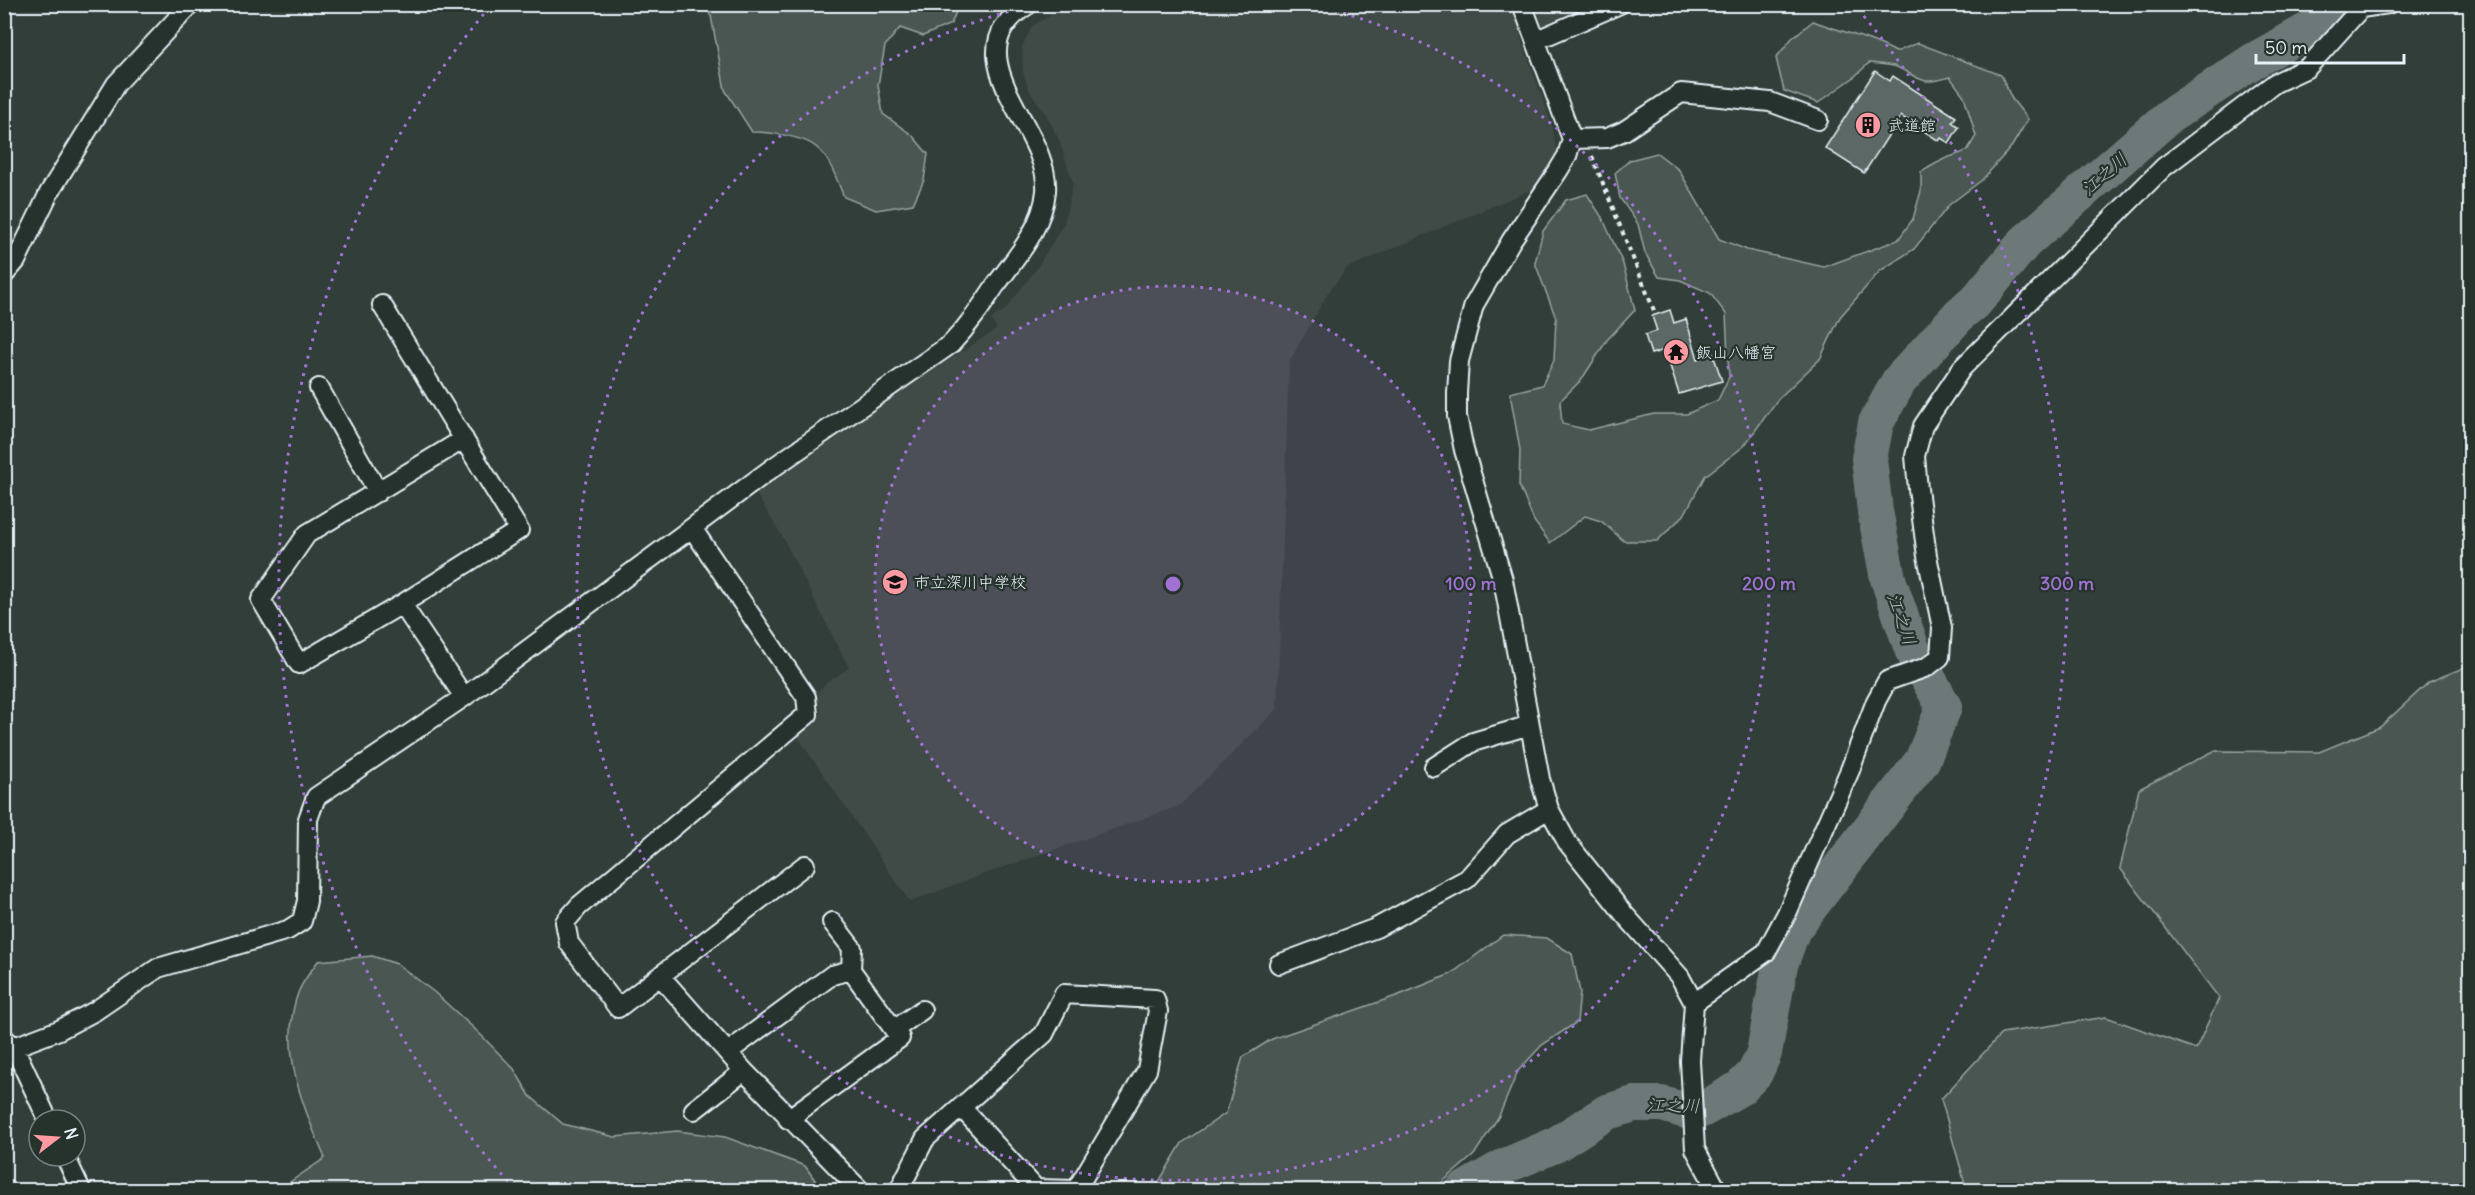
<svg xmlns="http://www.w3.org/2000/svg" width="2475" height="1195" viewBox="0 0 2475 1195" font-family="Delius,'Klee One',sans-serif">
  <rect width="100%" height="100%" fill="#323e39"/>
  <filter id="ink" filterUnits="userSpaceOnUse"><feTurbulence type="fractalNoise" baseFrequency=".0167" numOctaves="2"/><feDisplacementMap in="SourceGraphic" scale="12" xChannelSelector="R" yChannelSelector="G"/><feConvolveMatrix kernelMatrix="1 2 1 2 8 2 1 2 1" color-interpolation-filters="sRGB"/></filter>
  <g filter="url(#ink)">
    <path fill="#3f4b46" d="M1068 5H1595L1520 36 1552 125 1557 154 1540 186 1347 268 1328 293 1289 362 1277 709 1179 806 976 877 910 902 795 733 818 716 821 710 814 696 826 683 849 668 782 536 755 492 883 402 997 329 991 319 1005 310 1037 268 1064 223 1073 183 1059 140 1045 112 1030 92 1023 72 1022 47 1032 26Z"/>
    <path fill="#495651" stroke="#98a4a4" stroke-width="1.5" d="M704 5H959L951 24 923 36 900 28 885 46 878 85 883 114 912 135 928 154 924 180 913 204 876 210 844 197C837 181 831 159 816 147 803 136 769 132 752 132L725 90 711 16Z
      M1813 21C1841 32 1869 37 1896 52L1918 43 2001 75 2012 99 2028 119 2012 146 1982 180 1950 204 1914 249 1880 271 1840 317 1820 359 1778 399 1744 446 1705 476 1684 515 1657 541H1624L1601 521 1585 516 1550 543 1534 521 1519 485 1520 450 1510 393 1542 385 1554 360 1556 318 1535 263 1543 231 1566 200 1587 194 1603 219 1623 264 1635 310 1607 340 1582 379 1560 401 1562 424 1589 430 1654 414H1687L1718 400 1729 377 1726 314 1710 293 1680 280 1659 277 1645 253 1638 224 1620 198 1615 173 1630 160 1657 153 1679 170 1719 239 1747 250 1824 267 1898 240 1913 219 1921 191V172L1944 159 1967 151 1976 136 1964 96 1950 77C1920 86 1922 79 1897 67 1889 64 1878 64 1869 63L1853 78 1818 103 1784 91 1776 58 1792 38Z
      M2470 665V1190H1971L1966 1187 1941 1099 2002 1033 2106 1017 2196 1049 2219 998 2120 868 2139 789 2214 751 2319 752 2380 727 2429 682Z
      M1503 935 1547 938 1572 954 1580 992 1577 1022 1542 1045 1518 1071 1499 1116 1474 1155 1433 1190H1154L1182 1143 1226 1113 1243 1057 1272 1039 1399 995 1451 974Z
      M372 956 397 964 434 992 478 1032 514 1069 530 1096 563 1124 615 1137 677 1131 725 1137 805 1166 822 1190H295L290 1182 325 1158C303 1108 278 1048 298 993 302 982 311 971 318 961Z"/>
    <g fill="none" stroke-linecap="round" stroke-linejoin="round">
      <path stroke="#6d7978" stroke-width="36" d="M1463 1190 1503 1167 1555 1145 1607 1112 1634 1104H1662L1686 1111 1702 1110 1740 1088 1755 1073 1764 1053 1780 965 1793 929 1922 761 1944 707 1912 649 1888 579 1875 511 1869 459 1876 423 1899 381 1961 313 1976 301 2025 242 2168 117 2253 61 2355 4"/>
    </g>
    <path fill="#5c6865" stroke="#e8f1f8" stroke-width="1.5" d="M1875 71 1890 81 1893 76 1956 117 1952 122 1959 127 1949 143 1941 138 1939 141 1901 116 1864 173 1825 148Z
      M1670 310 1674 323 1686 319 1698 359 1713 354 1722 381 1679 394 1665 350 1651 354 1645 335 1657 331 1652 316Z"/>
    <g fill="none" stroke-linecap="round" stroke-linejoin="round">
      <g stroke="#e8f1f8" stroke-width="22">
        <path id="minor" d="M1522 4 1572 139 1567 156 1558 171 1511 241 1474 305 1459 361 1457 393V416L1464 450 1503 580 1540 779 1549 809 1567 842 1624 914 1680 977 1694 1003 1690 1061 1695 1149 1717 1190
          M1537 40 1620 4
          M1572 139 1607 138 1624 131 1681 93 1770 102 1818 120
          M4 275 16 261 49 193 116 84 191 4
          M382 305 519 530 402 604 299 664 261 600 307 534 464 439
          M319 388 378 492
          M692 528 806 697 808 714 579 906 565 922 569 943 618 1008 805 865
          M402 604 464 697
          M1434 767 1473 742 1530 725
          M832 922 852 948 851 970
          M1279 964 1376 928 1467 879 1507 834 1549 809
          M661 977 744 1071 860 1190
          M1694 1003 1766 952 1787 913 1850 770 1876 701 1887 681 1927 667 1940 657 1942 628 1927 556 1918 489 1915 456 1923 426 1962 368 2164 167 2275 83 2307 68 2361 8 2388 4
          M894 1030 922 1010
          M4 1038 14 1047 48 1120
          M14 1047 59 1030 95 1011 158 968 288 930 302 921 307 901 308 819 316 797 464 697 771 469 951 344C969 325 981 307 995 286 1016 258 1043 227 1046 191 1051 128 946 55 1029 4
          M728 1052 832 975 851 970 900 1038 788 1119
          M694 1110 744 1071
          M65 1156 81 1190
          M899 1190 925 1139 1044 1034 1064 994 1155 999 1158 1011 1147 1070 1076 1190 1036 1189 961 1107"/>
      </g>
      <path stroke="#e8f1f8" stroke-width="4" stroke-dasharray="4.5 4.5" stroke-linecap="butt" d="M1592 156 1655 313"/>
      <use href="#minor" stroke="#26332d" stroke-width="18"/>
    </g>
  </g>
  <circle cx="1173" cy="584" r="298" fill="#a171d3" fill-opacity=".12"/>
  <g fill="none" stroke="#a171d3" stroke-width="3" stroke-dasharray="3 6">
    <circle cx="1173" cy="584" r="298"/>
    <path d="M1317 6A596 596 0 1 1 1029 6"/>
    <path d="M514 1188A894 894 0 0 1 488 9M1858 9A894 894 0 0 1 1832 1188"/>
  </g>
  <defs>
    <g id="building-disc" transform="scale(1.35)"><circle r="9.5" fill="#ff9aa2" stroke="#26332d"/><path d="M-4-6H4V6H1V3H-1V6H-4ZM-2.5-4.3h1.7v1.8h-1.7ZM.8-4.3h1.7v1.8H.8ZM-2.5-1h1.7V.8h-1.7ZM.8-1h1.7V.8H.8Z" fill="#111"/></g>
    <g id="temple-disc" transform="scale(1.35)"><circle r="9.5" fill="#ff9aa2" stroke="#26332d"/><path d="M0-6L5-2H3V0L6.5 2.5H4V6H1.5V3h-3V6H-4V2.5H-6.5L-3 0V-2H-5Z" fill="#111"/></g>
    <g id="school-disc" transform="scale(1.35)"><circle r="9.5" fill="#ff9aa2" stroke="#26332d"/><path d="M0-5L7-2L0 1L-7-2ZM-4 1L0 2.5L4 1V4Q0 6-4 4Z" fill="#111"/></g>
  </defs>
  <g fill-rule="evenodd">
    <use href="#building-disc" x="1868" y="125"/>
    <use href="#temple-disc" x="1676" y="352"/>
    <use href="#school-disc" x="895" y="582"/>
  </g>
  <g text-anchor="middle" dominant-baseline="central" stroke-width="4.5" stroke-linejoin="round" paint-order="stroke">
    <g font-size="16" fill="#e8f1f8" stroke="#26332d" text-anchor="start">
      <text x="1888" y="125">武道館</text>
      <text x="1696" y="352">飯山八幡宮</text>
      <text x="914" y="582">市立深川中学校</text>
    </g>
    <g font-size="18" font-style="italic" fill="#b1bbbe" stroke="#26332d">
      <text transform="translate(2104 174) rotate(-41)">江之川</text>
      <text transform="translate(1902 619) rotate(71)">江之川</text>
      <text transform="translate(1673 1105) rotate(1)">江之川</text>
    </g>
  </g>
  <circle cx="1173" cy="584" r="9" fill="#a171d3" stroke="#26332d" stroke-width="3"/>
  <g font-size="18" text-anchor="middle" font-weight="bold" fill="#a171d3" stroke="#26332d" stroke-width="4.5" stroke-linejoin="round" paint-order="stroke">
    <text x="1471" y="590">100 m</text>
    <text x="1769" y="590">200 m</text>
    <text x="2067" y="590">300 m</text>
  </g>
  <rect width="2475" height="1195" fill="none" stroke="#26332d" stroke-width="24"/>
  <rect x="12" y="12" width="2451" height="1171" fill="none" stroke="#e8f1f8" stroke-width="2" filter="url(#ink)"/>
  <g transform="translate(57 1138) rotate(73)"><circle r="28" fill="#26332d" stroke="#747f7e" stroke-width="1.5"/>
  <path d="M0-4.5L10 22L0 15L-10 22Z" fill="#ff9aa2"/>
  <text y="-9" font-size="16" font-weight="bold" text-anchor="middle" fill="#e8f1f8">N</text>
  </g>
  <path d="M2256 54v9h148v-9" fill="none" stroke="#e8f1f8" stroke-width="3"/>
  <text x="2265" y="54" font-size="18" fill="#e8f1f8" stroke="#26332d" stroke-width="4.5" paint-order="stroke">50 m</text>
</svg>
